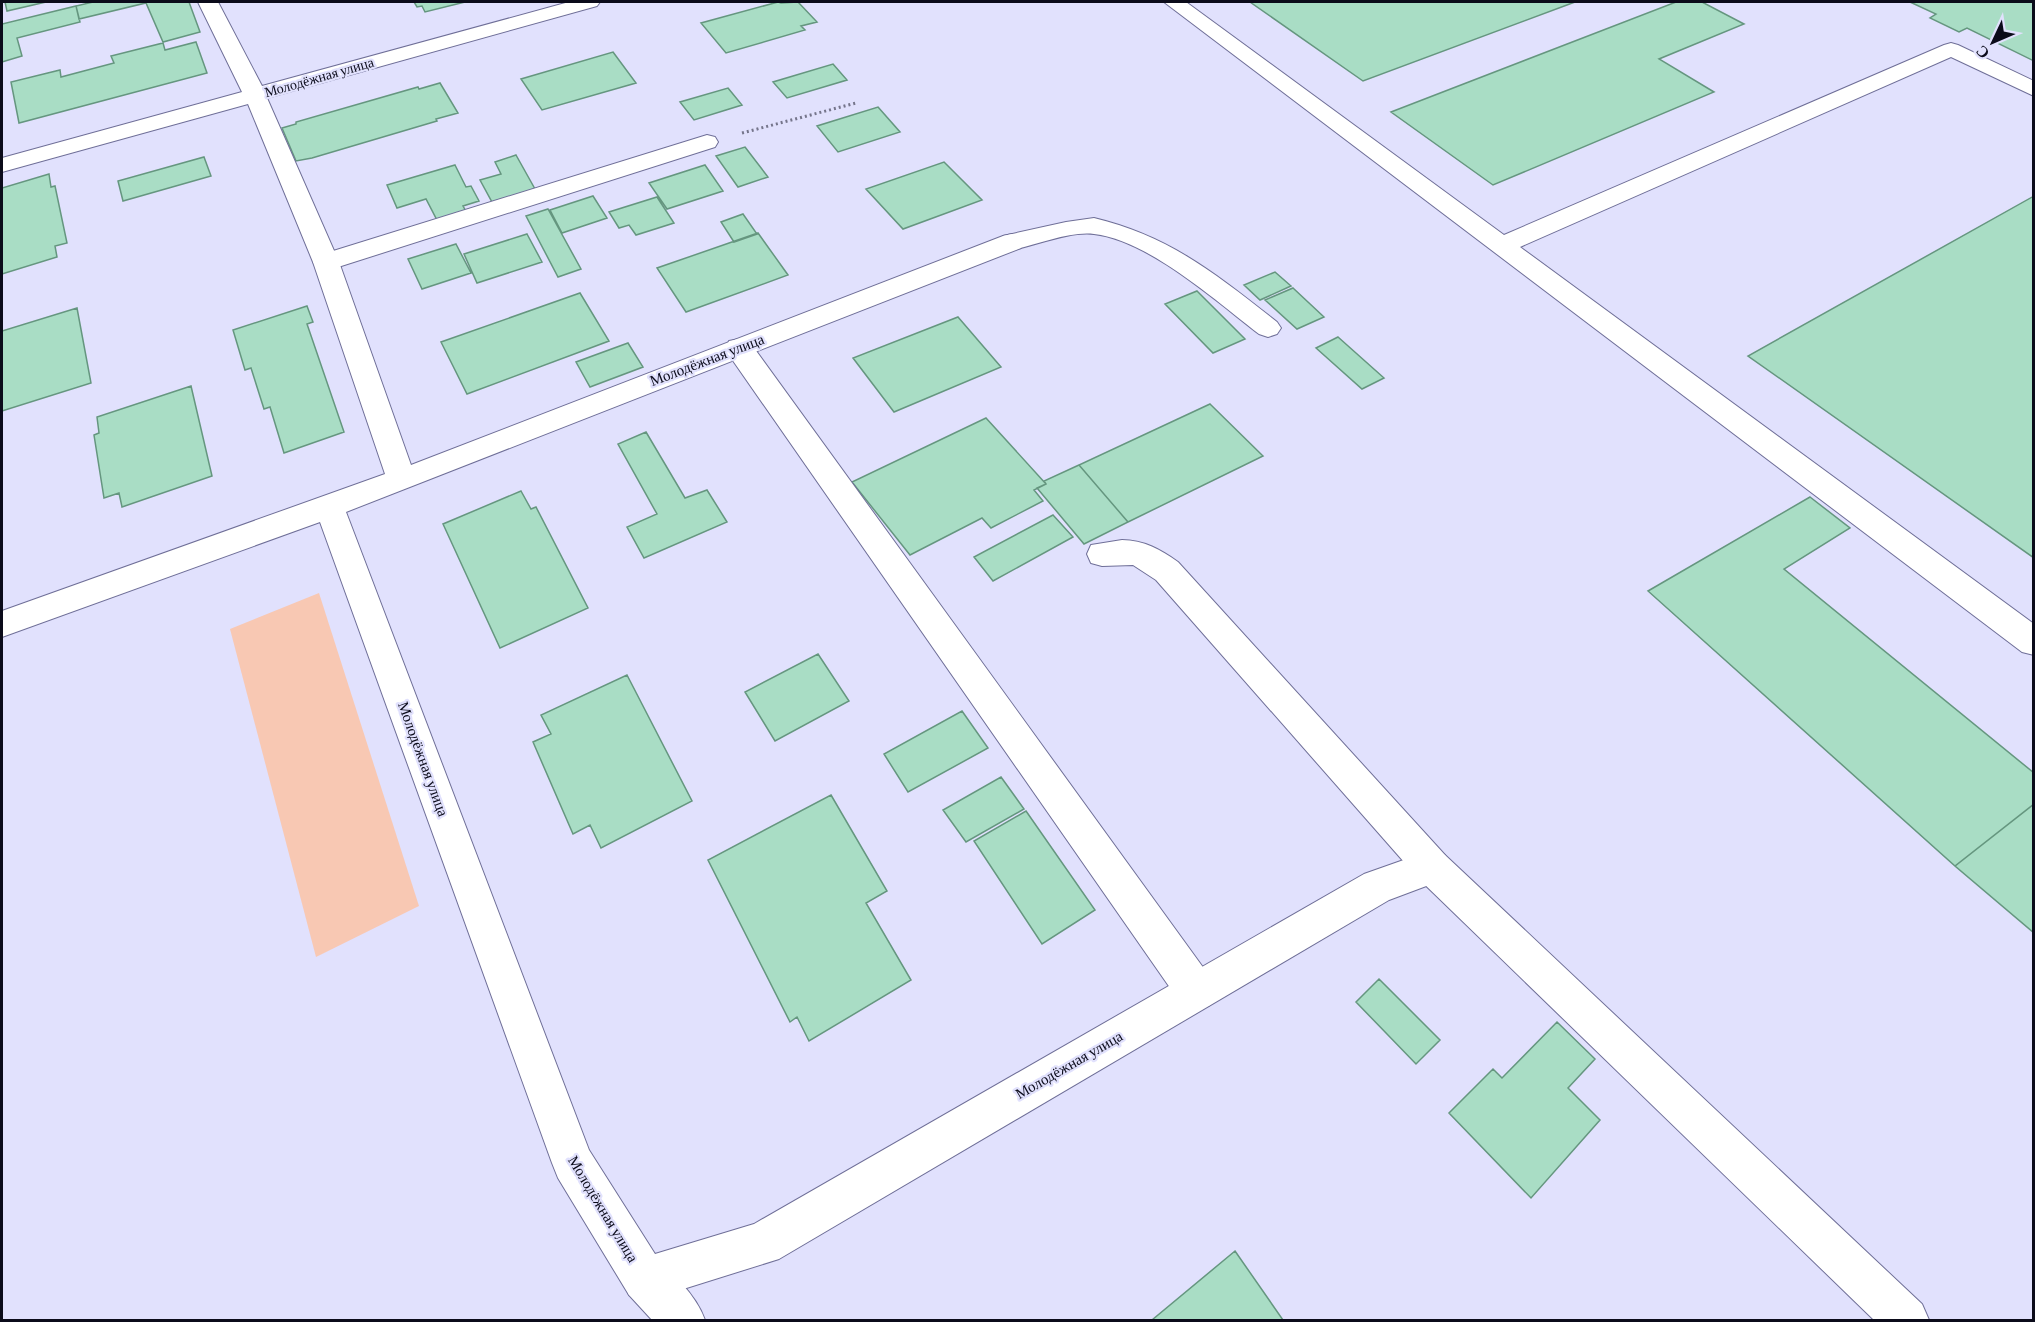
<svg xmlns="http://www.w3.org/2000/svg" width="2035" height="1322" viewBox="0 0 2035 1322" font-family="'Crimson Pro',serif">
  <rect width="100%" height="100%" fill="#e1e1fd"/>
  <path fill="#f8c8b3" d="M319 593 419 906 316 957 230 629Z"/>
  <path fill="#a9ddc5" stroke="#65967f" stroke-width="1.5" d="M5 2H46L7 11Z
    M93 2H189L200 32 163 42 146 3 79 19 76 6Z
    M414 2H465L425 12 422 6 417 7Z
    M778 2 781 3 798 2 817 22 801 26 805 30 726 53 701 23Z
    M1250 2H1575L1363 81Z
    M1676 2H1702L1744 24 1659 59 1714 92 1493 185 1391 112Z
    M1910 2H2034V61L1967 28 1959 32 1930 18 1936 14Z
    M76 6 80 22 17 38 22 56 2 62V24Z
    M196 42 207 73 19 123 11 82 60 70 61 77 114 63 111 56 163 43 165 50Z
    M613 52 636 83 542 110 521 79Z
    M833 64 847 80 787 98 773 82Z
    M440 83 458 113 436 119 437 121 312 158 296 161 282 128 296 124V122L418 87 419 89Z
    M728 88 742 105 694 120 680 102Z
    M878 107 900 132 838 152 817 126Z
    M745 147 768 177 738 187 716 156Z
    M516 155 535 189 492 202 480 180 501 174 495 162Z
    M204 157 211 176 123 201 118 181Z
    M944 162 982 200 903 229 866 189Z
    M455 165 466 187 471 186 479 201 463 206 467 213 438 222 426 199 397 208 387 185Z
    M705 165 723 191 667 209 649 183Z
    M49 174 51 187 55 186 67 243 55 246 57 257 2 274V188Z
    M593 196 607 218 562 233 550 210Z
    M2034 196V558L1748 356Z
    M657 197 674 223 636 235 629 225 619 228 609 212Z
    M548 209 581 269 558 277 526 216Z
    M743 214 757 234 734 242 721 222Z
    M758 233 788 275 686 312 657 268Z
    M527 234 542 262 477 283 464 254Z
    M456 244 471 273 422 289 408 259Z
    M1275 272 1291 286 1260 300 1244 285Z
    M1293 288 1324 317 1297 329 1265 300Z
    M1197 291 1245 339 1213 353 1165 304Z
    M580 293 609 341 467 394 441 342Z
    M307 306 313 322 307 324 344 432 284 453 270 407 264 409 251 368 245 370 233 330Z
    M77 308 91 383 2 411V331Z
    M958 317 1001 367 894 412 853 358Z
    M1338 337 1384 378 1362 389 1316 348Z
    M628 343 643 367 590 387 576 362Z
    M191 386 212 476 122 507 119 493 104 498 94 435 99 433 97 417Z
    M1210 404 1263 456 1128 522 1079 465Z
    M986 418 1046 484 1034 490 1043 501 991 528 982 518 910 555 852 482Z
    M646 432 685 498 707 490 727 522 644 558 627 527 657 514 618 444Z
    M1079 465 1128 522 1084 544 1037 488 1046 484 1044 481Z
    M521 491 531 509 536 507 588 608 500 648 443 524Z
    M1810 497 1850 528 1784 569 2034 773V804L1955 866 1648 591Z
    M1053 515 1073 537 993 581 974 557Z
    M818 654 849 701 775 741 745 692Z
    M627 675 692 801 601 848 590 825 573 834 533 742 551 734 541 715Z
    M962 711 988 748 908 792 884 754Z
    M1001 777 1024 809 966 842 943 810Z
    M831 795 887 891 866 903 911 980 809 1041 797 1017 790 1022 708 860Z
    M2034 804V933L1955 866Z
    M1026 811 1095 910 1042 944 974 841Z
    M1379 979 1440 1040 1416 1064 1356 1002Z
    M1557 1022 1595 1059 1568 1088 1600 1120 1531 1198 1449 1113 1493 1069 1502 1078Z
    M1235 1251 1283 1320H1152Z"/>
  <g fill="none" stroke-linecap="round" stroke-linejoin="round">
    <g stroke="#6f6f98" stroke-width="2">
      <path id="lane" d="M1164 2H1186L1504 235 1944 45 1951 43 1958 45 2034 81V96L1951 57 1520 247 2034 624V655L2022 652Z
        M707 135 715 137 718 142 715 147 335 268 326 270 317 268 313 262 317 256Z
        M1094 218C1170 236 1217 275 1277 322L1281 328 1277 334 1268 337 1259 334C1216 301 1148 240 1094 234 1070 231 1036 245 1012 250L1003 248 1000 242 1003 236 1066 222Z
        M739 339 749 341 1210 977 1216 991 1210 1005 1196 1011 1182 1005 729 355 726 348 729 341Z
        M1122 540C1144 540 1161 550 1178 562L1445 855 1922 1304 1929 1320H1874L1419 879 1156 580 1133 565 1102 566 1091 563 1087 554 1091 545Z
        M645 1257C670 1267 696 1295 705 1320H652L629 1295 623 1279 629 1263Z"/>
    </g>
    <g stroke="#6f6f98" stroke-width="2">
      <path id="street" d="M198 2H218L262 86 569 2H600L597 6 267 98 339 262 411 465 1003 236 1012 234 1021 236 1024 242 1021 248 346 512 589 1150 655 1254 754 1224 1364 874 1432 850 1445 855 1450 867 1445 879 1389 900 779 1259 645 1301 629 1295 558 1178 552 1163 320 522 2 637V611L385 474 313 262 248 104 2 172V158L242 92Z"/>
    </g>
    <path stroke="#75758b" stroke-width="3" stroke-dasharray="2 3" stroke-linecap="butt" d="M742 133 856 103"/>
    <use href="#lane" fill="#fff" fill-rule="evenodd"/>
    <use href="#street" fill="#fff" fill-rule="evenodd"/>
  </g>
  <g text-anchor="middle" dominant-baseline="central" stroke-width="4.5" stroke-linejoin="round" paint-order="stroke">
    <g font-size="14" fill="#0b0b1a" stroke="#e1e1fd">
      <text transform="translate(319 77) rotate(-16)">Молодёжная улица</text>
    </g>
    <g font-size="15" fill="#0b0b1a" stroke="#e1e1fd">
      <text transform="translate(707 360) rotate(-21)">Молодёжная улица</text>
      <text transform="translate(423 759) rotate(70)">Молодёжная улица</text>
      <text transform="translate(1069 1065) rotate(-30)">Молодёжная улица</text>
      <text transform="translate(603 1209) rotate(59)">Молодёжная улица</text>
    </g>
  </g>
  <rect width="2035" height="1322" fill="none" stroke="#0b0b1a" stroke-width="6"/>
  <g transform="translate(1993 42) rotate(226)" stroke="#e1e1fd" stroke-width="4.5" paint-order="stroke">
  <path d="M0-4.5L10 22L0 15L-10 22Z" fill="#0b0b1a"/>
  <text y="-9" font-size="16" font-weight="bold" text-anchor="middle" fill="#0b0b1a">С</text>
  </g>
</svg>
